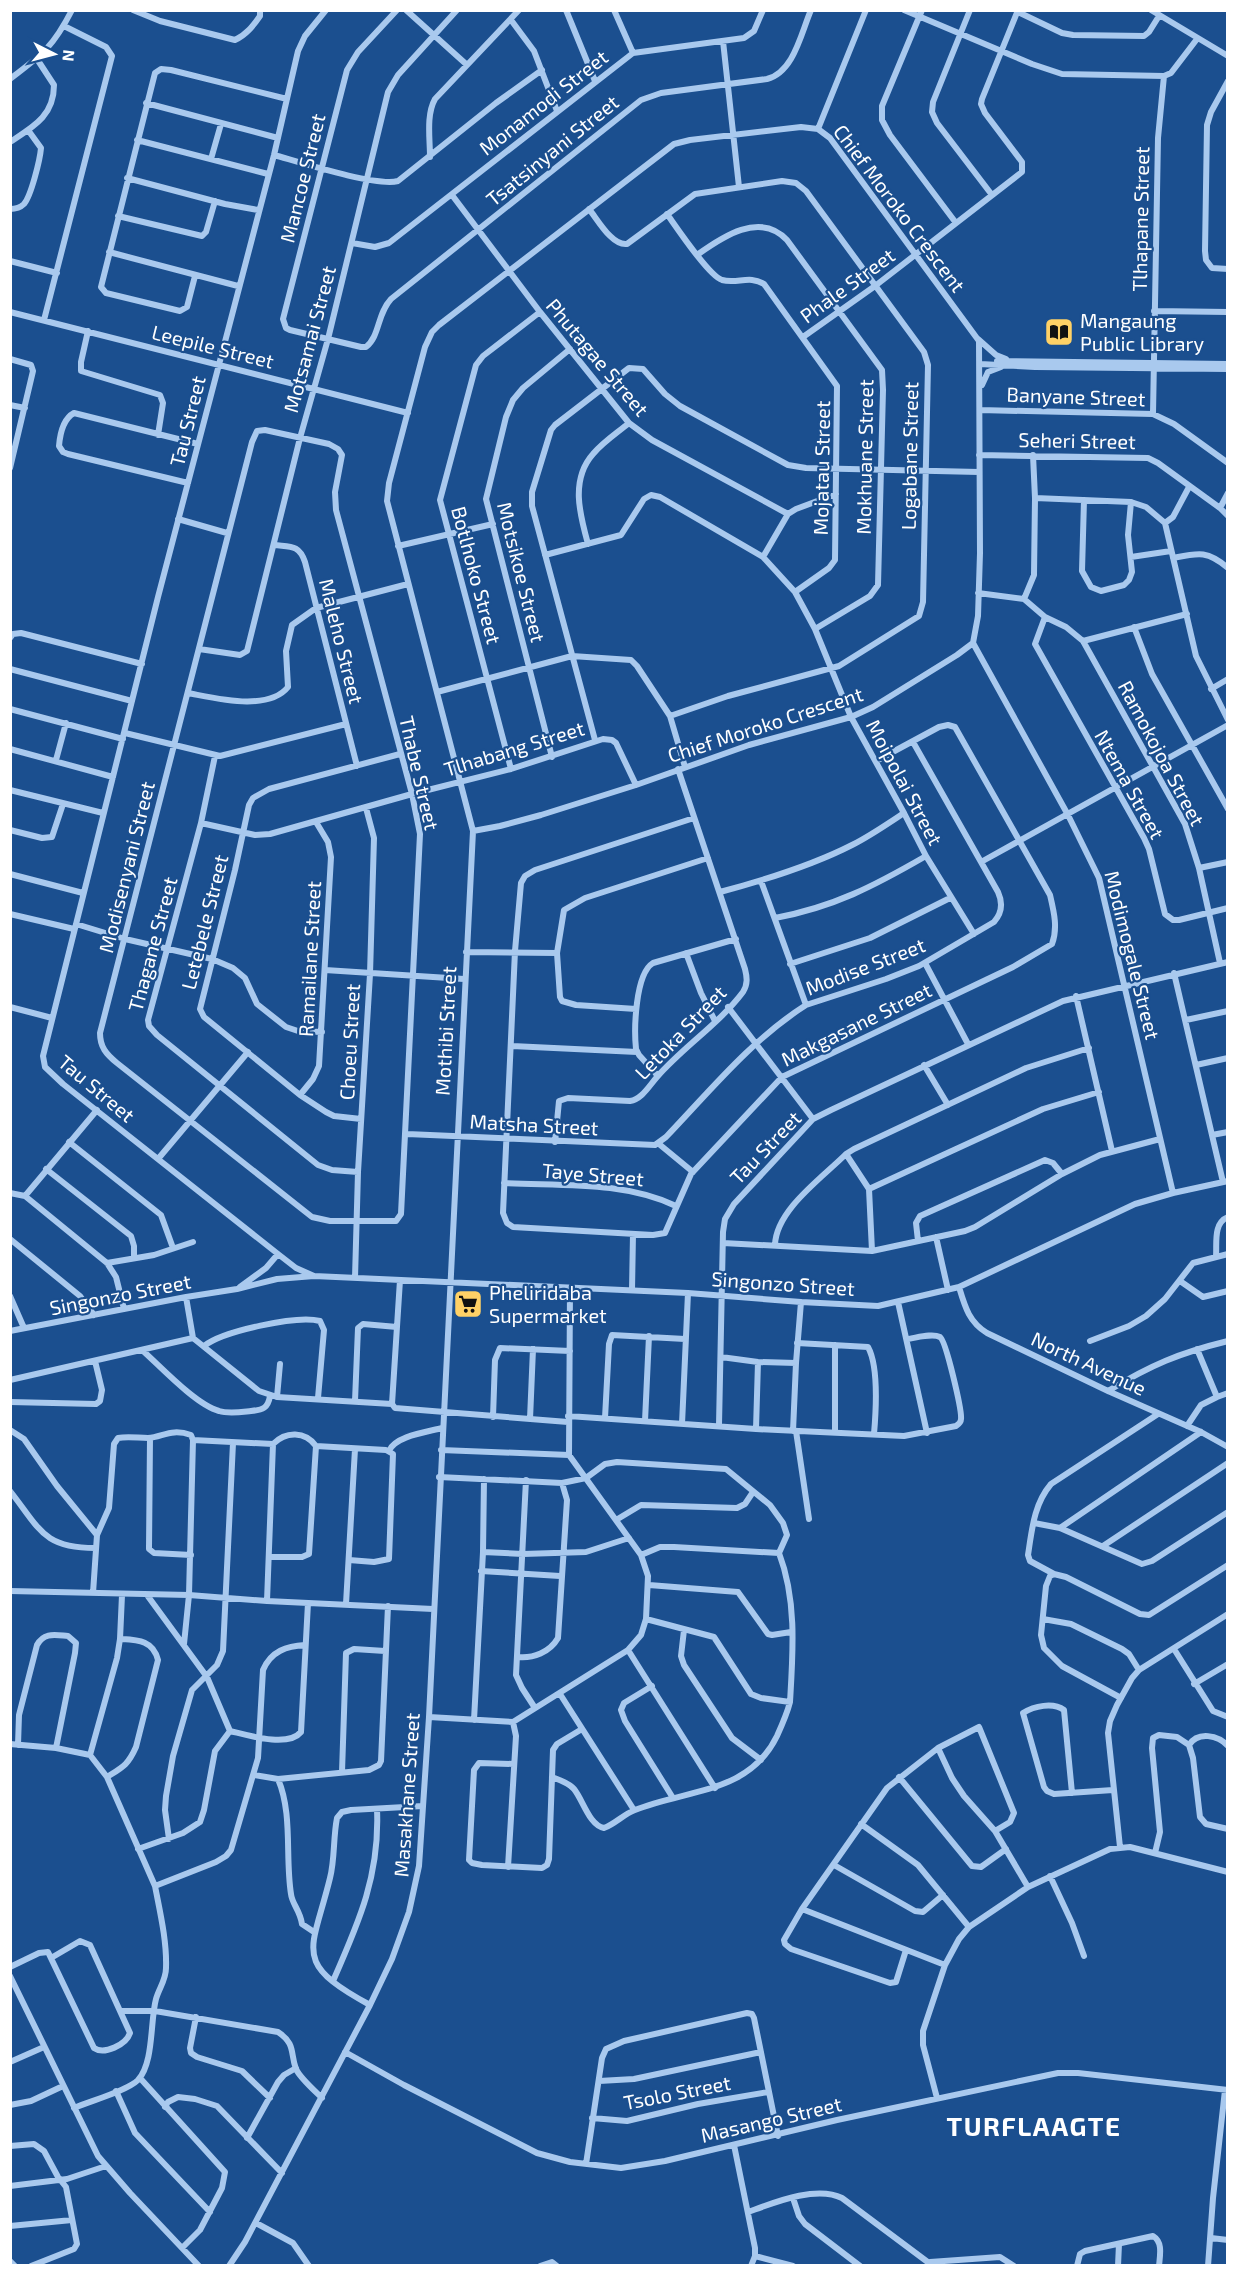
<svg xmlns="http://www.w3.org/2000/svg" width="1238" height="2276" viewBox="0 0 1238 2276" font-family="'Exo 2',sans-serif">
  <rect width="100%" height="100%" fill="#1b4f8f"/>
  <g fill="none" stroke-linecap="round" stroke-linejoin="round">
    <path stroke="#a9c9ee" stroke-width="6" d="M133 10 160 21 235 40C246 35 253 26 260 16V10
      M397 10 358 52 347 70 283 319 286 328 290 330 361 347H366C380 336 377 314 391 299L641 100 661 93 767 79C794 72 801 33 811 10
      M406 10 466 64
      M566 10 595 81
      M614 10 633 53
      M904 10 1032 64 1062 74 1164 76 1171 73 1197 39
      M922 10 882 106V120L890 135 956 223
      M970 10 933 102 932 112 937 123 992 195
      M1151 10 1228 56
      M1018 12 1062 33 1073 35 1144 36 1149 32 1159 16
      M511 20 534 51 557 111
      M723 41 739 187
      M10 79C43 54 53 47 72 10
      M1228 81 1211 112 1207 125 1205 251 1206 260 1212 268 1228 269
      M146 103 278 138
      M818 129 866 10
      M137 140 268 174
      M10 142C33 127 54 116 54 85L37 59
      M274 155C299 162 376 187 398 181L496 103 542 70
      M430 157C430 139 426 115 435 99L519 10
      M211 159 221 124
      M127 178 225 204 258 210
      M452 195 540 312 629 423 652 440 788 514
      M10 209C16 209 20 208 24 204 31 196 40 160 41 148L28 130
      M589 209C598 220 612 246 627 244L695 194 782 181 796 183 806 191 924 352 928 365 923 602 919 616 839 666 728 696 670 716
      M667 214C677 228 709 276 722 280 737 284 750 275 764 284L837 386 835 560 829 568 795 592
      M118 216 202 236 206 232 215 201
      M352 243 375 247 389 243 633 53 744 38 754 31 763 10
      M109 252 238 286
      M697 255C722 237 760 211 787 240L882 370 883 390 878 585 870 596 815 629
      M10 261 57 273
      M195 276 187 307 180 311 106 293 101 287 155 73 161 69 171 70 287 99
      M1154 311 1228 312
      M10 312 408 413
      M44 320 112 56 106 47 64 26
      M88 331 81 362V371L160 395 163 403 158 435
      M803 337 875 286 1022 172V162L985 113 981 104 982 99 1018 10
      M978 339 996 355 1006 359
      M10 359 31 365 33 371 10 468
      M997 361 1228 364
      M980 364 1035 367 1228 369
      M982 385 988 372 1001 367
      M10 405 25 408
      M980 410 1153 414 1174 424 1228 463
      M1153 414 1158 138 1164 76
      M265 430 329 444 338 449 342 455 335 492 336 510 412 794 420 834 401 1214 396 1221H330L312 1217 117 1063C106 1054 100 1047 100 1033L252 442 257 431Z
      M979 455 1148 458 1158 463 1220 508 1228 516
      M188 483 68 454 63 452 59 446C60 434 63 419 74 413L198 444
      M1035 498 1131 502 1146 507 1165 523 1196 656 1228 720
      M1084 500 1082 571 1091 587 1101 591 1124 585 1129 580 1132 572 1128 535 1131 502
      M1220 508 1228 493
      M178 519 227 533
      M1165 523 1173 517 1189 487
      M588 544C580 515 570 480 593 454 603 442 617 433 629 423
      M274 545C290 547 299 544 305 562L357 766
      M398 546 493 524
      M545 555 621 535 644 499 651 495 660 497 763 557 795 592 815 629 851 717 904 813 926 856 974 934
      M763 557 788 514 796 509 836 494
      M1131 557 1171 551
      M1173 558C1198 553 1207 550 1228 568
      M978 593 1024 599 1045 617 1066 627 1083 641 1185 824 1199 868 1220 963
      M1024 599 1034 575 1035 498 1033 455
      M1045 617 1035 644 1144 838 1149 849 1165 914 1173 920H1179L1228 908
      M1134 627 1152 674 1228 809
      M10 638 13 634 21 633 142 664
      M1083 641 1187 614
      M973 643 1068 815 1099 878 1173 1193
      M199 649 240 655 247 651 300 438 328 339 388 92 398 75 457 10
      M10 669 132 701
      M1211 689 1228 679
      M437 692 572 656 631 660 637 666 670 716 685 767
      M188 693C215 698 268 712 288 687L286 651 292 625 316 608 408 584
      M10 709 123 739
      M125 733 220 756 346 724
      M595 740 532 506V492L551 430 555 425 629 368 643 369 665 394 680 406 788 465 806 468 979 472
      M10 749 113 777
      M215 756 201 823 148 1020 149 1026 157 1035 318 1165 332 1170 358 1172
      M552 757 486 499 506 417 513 400 523 388 570 349
      M56 760 66 723
      M511 769 440 500 476 365 483 356 540 312
      M10 790 103 813
      M694 818 535 870 525 876 521 883 515 951 503 1213 507 1223 513 1227 653 1235 665 1233 691 1174 782 1077 1013 967 1052 944C1058 928 1054 912 1050 895L955 727 948 725 939 727 876 761
      M201 823 255 835 270 834 412 794 511 769 603 739 612 740 616 743 636 785
      M10 830 42 838 52 837 63 804
      M981 862 1228 725
      M1199 868 1228 862
      M10 874 83 893
      M761 881 806 1005
      M720 892C765 880 811 866 852 845 870 836 887 824 904 813
      M10 914 74 929
      M775 918C834 907 874 886 926 856
      M76 924 125 939 212 959 233 968 245 978 257 1004 286 1027 298 1031 322 1032
      M466 952 557 953
      M686 953 701 993 715 1021
      M925 963 968 1044
      M790 964 870 938 950 898
      M325 970 464 979
      M1174 973 1223 1182
      M1076 996 1112 1151
      M10 1007 52 1018
      M728 1007 813 1119
      M636 1009 576 1005 562 1001 560 997 557 953 564 910 585 898 708 858
      M1186 1020 1228 1011
      M512 1046 637 1052
      M924 1065 948 1105
      M1196 1065 1228 1058
      M658 1076 639 1055 636 1049C634 1030 635 974 653 963L736 939
      M300 1095 313 1079 319 1066 331 857 328 842 316 822
      M361 1119 334 1116 326 1112 300 1095 204 1017 200 1009 235 870 249 805 253 798 269 789 400 754
      M407 1134 655 1145 666 1137C710 1091 751 1040 806 1005L886 979 919 966 994 922C1002 913 1003 903 998 892L913 742
      M1212 1135 1228 1132
      M69 1142 161 1215 173 1248
      M555 1142 559 1101 568 1098 630 1101C642 1099 649 1086 657 1077 683 1047 719 1024 743 992 748 984 747 977 745 969L678 769
      M659 1144 693 1172
      M846 1154 869 1189 872 1251
      M158 1159 248 1052
      M46 1169 131 1236 134 1246V1258
      M504 1183C562 1186 623 1181 676 1206
      M869 1189 1043 1109 1099 1092
      M10 1193 25 1196 107 1263 116 1277 124 1309
      M25 1196 97 1110
      M936 1237 948 1290
      M10 1239 80 1296 94 1315
      M918 1241 916 1223 920 1216 1045 1160 1053 1163 1062 1174
      M723 1243 872 1251 965 1231 975 1227 1062 1174 1100 1155 1160 1139
      M775 1245C776 1210 822 1178 846 1154L854 1149 1026 1068 1089 1048
      M1216 1256C1217 1243 1213 1223 1228 1217
      M107 1263 154 1255 193 1242
      M314 1276 296 1268 278 1254 63 1084 45 1067 43 1056 158 597 274 155 298 51 305 36 326 10
      M355 1278 358 1172 370 974 374 838 366 808
      M400 1280 392 1404 395 1408 568 1422
      M1180 1281 1203 1297 1228 1291
      M240 1287 266 1268 278 1254
      M959 1287C965 1307 969 1322 987 1333L1108 1391 1201 1432 1228 1447
      M632 1290 633 1234
      M10 1296 24 1328
      M186 1297 193 1338 259 1391 277 1397 392 1404
      M898 1302 927 1433
      M10 1331 186 1297 237 1289 277 1279 314 1276 688 1293 801 1302 878 1306 959 1287 1135 1204 1173 1193 1228 1181
      M1090 1341 1129 1326 1146 1316 1165 1299 1193 1263 1228 1254
      M797 1343 868 1347C879 1367 876 1411 874 1434
      M835 1345V1432
      M204 1346C223 1331 297 1315 320 1321L324 1330 318 1398
      M1197 1349 1217 1397 1228 1393
      M142 1350C160 1366 196 1405 219 1411 229 1414 241 1412 251 1411 263 1410 268 1408 270 1396
      M721 1357 758 1362 796 1363
      M10 1380 193 1338
      M1108 1391C1151 1365 1179 1353 1228 1341
      M277 1397 280 1364
      M355 1401 358 1328 363 1324 397 1327
      M10 1402 96 1404 100 1401 102 1390 95 1361
      M568 1416 756 1429 904 1436 956 1426C959 1424 961 1422 961 1419 962 1410 946 1341 940 1337 932 1333 916 1338 907 1339
      M493 1417 495 1360 500 1348 570 1351
      M605 1418 609 1344 612 1335 685 1339
      M530 1419 533 1349
      M645 1421 649 1336
      M682 1424 688 1293
      M719 1425 723 1232 725 1219 734 1204 813 1119 831 1110 1063 1001 1228 962
      M1187 1426 1201 1405 1217 1397
      M756 1429 758 1362
      M10 1430 24 1439 57 1486 97 1535 93 1593
      M793 1431 796 1363 801 1302
      M796 1431 809 1519
      M150 1438 149 1549 154 1553 191 1555
      M441 1450 569 1455
      M389 1451C395 1436 427 1432 442 1428
      M439 1477 562 1483 586 1478 605 1464 617 1462 726 1469 770 1505 783 1523 787 1535 779 1553
      M526 1480 516 1675 522 1688 535 1708
      M10 1491C40 1529 43 1548 95 1548
      M616 1520 641 1505 737 1508 745 1504 753 1492
      M1034 1523 1060 1528 1142 1564 1152 1561 1228 1512
      M1060 1528 1201 1432
      M97 1535 109 1508 114 1444 118 1438C128 1436 138 1438 148 1438 163 1437 171 1428 191 1435L193 1440 273 1444C286 1431 305 1431 316 1446L386 1450 393 1454 389 1559 374 1562 349 1560
      M1103 1546 1228 1463
      M483 1552 523 1554 586 1552 629 1538
      M641 1555 660 1547H674L779 1553
      M270 1557H302L309 1554 316 1446
      M481 1571 560 1576
      M1054 1574 1030 1561 1028 1555C1032 1529 1034 1504 1051 1484L1158 1414
      M649 1585 738 1592 768 1634 772 1635 791 1632
      M10 1591 189 1595 267 1601 433 1609
      M147 1595 207 1677 230 1731
      M267 1601 273 1444
      M346 1604 355 1449
      M646 1619 714 1637 751 1694 761 1698 790 1702
      M1043 1619 1071 1624 1122 1649 1129 1654 1139 1670
      M684 1630 681 1656 684 1665 732 1738 761 1760
      M184 1644 189 1595 193 1440
      M1174 1649 1213 1711 1228 1717
      M628 1650 715 1788
      M517 1657C533 1659 550 1652 558 1638L567 1500 562 1483
      M1194 1684 1228 1664
      M652 1686 624 1703 621 1710 625 1721 673 1798
      M560 1694 634 1810
      M1121 1698 1062 1666 1044 1648 1041 1635 1046 1586 1050 1576 1054 1574 1066 1577 1140 1614 1149 1615 1228 1565
      M429 1717 513 1722 628 1650 641 1635 646 1619 648 1576 641 1555 569 1455 570 1288
      M474 1720 483 1552 484 1479
      M230 1731C247 1735 288 1748 301 1732L308 1603
      M10 1744 56 1748 90 1755 107 1777 155 1886C160 1912 167 1941 166 1968 166 1980 159 1988 156 1999 150 2021 154 2063 138 2080 127 2091 90 2101 74 2108
      M18 1745 19 1715 37 1645C44 1632 55 1635 68 1636L76 1643 75 1653 56 1748
      M1189 1745 1193 1758 1200 1817 1206 1824 1228 1829
      M1189 1745C1198 1731 1218 1735 1228 1746
      M938 1748 952 1778 964 1796 995 1831 1028 1887
      M90 1755 117 1658 120 1639 122 1595
      M514 1764 479 1763 474 1770 469 1860 472 1863 482 1865 542 1868 547 1865 549 1859 553 1750 557 1744 582 1729
      M342 1772 346 1653 354 1649 385 1651
      M254 1775 278 1779 369 1770 379 1765 381 1761 388 1606
      M107 1777C123 1767 128 1765 136 1747L158 1660C153 1640 138 1640 120 1639
      M552 1777C560 1780 569 1783 574 1789 583 1800 589 1825 604 1828 615 1824 624 1814 635 1810 687 1789 749 1794 777 1736 782 1725 787 1714 790 1702 793 1652 797 1600 779 1553
      M899 1777 972 1866 981 1867 1006 1849
      M278 1779C293 1814 285 1857 291 1894 292 1904 300 1910 302 1924L314 1932
      M1072 1793 1064 1710C1053 1702 1034 1706 1023 1713L1044 1787 1047 1791 1054 1794 1113 1790
      M861 1824 918 1865 969 1927
      M169 1839 165 1810 166 1796 173 1756 192 1690 217 1665 223 1651 233 1443
      M1120 1847 1108 1733 1110 1721 1117 1705 1132 1678 1139 1670 1228 1614
      M138 1849 183 1833 200 1822 204 1810 215 1751 230 1731
      M1155 1853 1160 1832 1152 1748 1153 1738 1159 1735 1177 1737 1189 1745
      M834 1865 915 1911 923 1912 943 1895
      M508 1867 516 1736 513 1722
      M1050 1876 1072 1923 1084 1956
      M155 1886 216 1862 226 1856 231 1850 258 1758 263 1670C271 1651 287 1646 305 1645
      M802 1909 945 1965
      M906 1950 896 1982 890 1983 791 1949 785 1944 784 1940 802 1909 887 1788 938 1748 979 1727 1014 1813 1010 1822 995 1831
      M10 1967 39 1953 48 1952 94 2048C104 2055 126 2045 130 2033L90 1945 80 1941 51 1958
      M10 1976 98 2156 130 2193 199 2266
      M333 1981C359 1922 380 1875 377 1809
      M370 2005C291 1962 312 1952 330 1878 335 1859 333 1838 337 1818L342 1812 351 1810 423 1806
      M122 2011H155L278 2032C296 2044 290 2053 296 2069 300 2078 315 2091 322 2098
      M196 2017 190 2048 191 2053 197 2057 242 2071 270 2098
      M345 2052 404 2085 537 2153 570 2162 621 2168 665 2161 837 2120 1058 2073H1078L1228 2090
      M10 2062 44 2047
      M140 2078 225 2172 222 2188 200 2230 182 2248
      M599 2081 634 2079 761 2052
      M116 2091 135 2133 210 2212
      M937 2098 923 2045V2031L945 1965 959 1939 969 1927 1028 1887 1110 1849 1130 1847 1228 1872
      M10 2105 31 2101 63 2086
      M165 2107 168 2102 178 2097 195 2099 217 2106 282 2173
      M592 2118 627 2121 698 2104 768 2092
      M247 2138 278 2082 284 2075 296 2068
      M734 2145 755 2248V2256L751 2266
      M10 2146 34 2144 44 2151 58 2177 66 2187 77 2244 74 2249 31 2266
      M586 2164 602 2058 606 2049 624 2041 747 2013 752 2014 754 2018 778 2136
      M10 2186 67 2179 106 2166
      M793 2198 799 2216 805 2224 860 2266
      M748 2212C773 2203 816 2185 842 2198L933 2266
      M256 2223 293 2243 309 2266
      M10 2226 72 2220
      M1211 2238 1228 2240
      M755 2256 793 2266
      M10 2261 15 2266
      M930 2262 1000 2257 1014 2266
      M229 2266 245 2242 370 2005 392 1959 409 1912 419 1866 429 1717 473 831 387 501 389 483 425 347 432 332 439 325 674 144 690 140 801 127 818 129 830 138 979 341 980 553 978 616 973 643 957 655 873 707 851 717 749 745 636 785 541 815 500 826 473 831
      M540 2266 552 2262 557 2266
      M1077 2266 1080 2254 1085 2251 1153 2236C1163 2242 1160 2255 1159 2266
      M1118 2266 1119 2244
      M1208 2266 1213 2198 1225 2090"/>
  </g>
  <defs>
    <g id="library-square" transform="scale(1.5)"><rect x="-9" y="-9" width="18" height="18" rx="4" fill="#ffd166" stroke="#1b4f8f"/><path d="M-6-4Q-3-5.5-.7-3.5V5Q-3 3-6 4ZM6-4Q3-5.5 .7-3.5V5Q3 3 6 4Z" fill="#111"/></g>
    <g id="supermarket-square" transform="scale(1.5)"><rect x="-9" y="-9" width="18" height="18" rx="4" fill="#ffd166" stroke="#1b4f8f"/><path d="M-6-5.5h2.5l.6 2H6L4.5 2H-2.5L-4.4-4H-6ZM-1.5 3.2a1.3 1.3 0 1 0 .1 0ZM3 3.2a1.3 1.3 0 1 0 .1 0Z" fill="#111"/></g>
  </defs>
  <g fill-rule="evenodd">
    <use href="#library-square" x="1059" y="332"/>
    <use href="#supermarket-square" x="468" y="1304"/>
  </g>
  <g text-anchor="middle" dominant-baseline="central" stroke-width="4.5" stroke-linejoin="round" paint-order="stroke">
    <g font-size="20" fill="#fff" stroke="#1b4f8f">
      <text transform="translate(543 102) rotate(-38)">Monamodi Street</text>
      <text transform="translate(552 150) rotate(-39)">Tsatsinyani Street</text>
      <text transform="translate(302 178) rotate(-76)">Mancoe Street</text>
      <text transform="translate(900 208) rotate(53)">Chief Moroko Crescent</text>
      <text transform="translate(1140 219) rotate(-89)">Tlhapane Street</text>
      <text transform="translate(847 285) rotate(-36)">Phale Street</text>
      <text transform="translate(309 339) rotate(-75)">Motsamai Street</text>
      <text transform="translate(213 346) rotate(14)">Leepile Street</text>
      <text transform="translate(598 357) rotate(50)">Phutagae Street</text>
      <text transform="translate(1076 396) rotate(2)">Banyane Street</text>
      <text transform="translate(187 421) rotate(-76)">Tau Street</text>
      <text transform="translate(1077 440) rotate(1)">Seheri Street</text>
      <text transform="translate(909 456) rotate(-89)">Logabane Street</text>
      <text transform="translate(864 457) rotate(-89)">Mokhuane Street</text>
      <text transform="translate(821 468) rotate(-89)">Mojatau Street</text>
      <text transform="translate(522 572) rotate(76)">Motsikoe Street</text>
      <text transform="translate(477 575) rotate(75)">Botlhoko Street</text>
      <text transform="translate(342 641) rotate(76)">Maleho Street</text>
      <text transform="translate(765 724) rotate(-18)">Chief Moroko Crescent</text>
      <text transform="translate(514 748) rotate(-17)">Tlhabang Street</text>
      <text transform="translate(1162 753) rotate(62)">Ramokojoa Street</text>
      <text transform="translate(420 773) rotate(77)">Thabe Street</text>
      <text transform="translate(905 782) rotate(62)">Moipolai Street</text>
      <text transform="translate(1130 784) rotate(61)">Ntema Street</text>
      <text transform="translate(126 867) rotate(-76)">Modisenyani Street</text>
      <text transform="translate(204 922) rotate(-76)">Letebele Street</text>
      <text transform="translate(152 944) rotate(-75)">Thagane Street</text>
      <text transform="translate(1133 955) rotate(76)">Modimogale Street</text>
      <text transform="translate(309 959) rotate(-87)">Ramailane Street</text>
      <text transform="translate(865 966) rotate(-21)">Modise Street</text>
      <text transform="translate(856 1024) rotate(-26)">Makgasane Street</text>
      <text transform="translate(445 1031) rotate(-87)">Mothibi Street</text>
      <text transform="translate(680 1032) rotate(-46)">Letoka Street</text>
      <text transform="translate(349 1042) rotate(-87)">Choeu Street</text>
      <text transform="translate(97 1088) rotate(40)">Tau Street</text>
      <text transform="translate(534 1124) rotate(3)">Matsha Street</text>
      <text transform="translate(765 1147) rotate(-46)">Tau Street</text>
      <text transform="translate(593 1174) rotate(5)">Taye Street</text>
      <text transform="translate(783 1283) rotate(4)">Singonzo Street</text>
      <text transform="translate(120 1294) rotate(-11)">Singonzo Street</text>
      <text transform="translate(1089 1363) rotate(25)">North Avenue</text>
      <text transform="translate(406 1795) rotate(-86)">Masakhane Street</text>
      <text transform="translate(677 2092) rotate(-11)">Tsolo Street</text>
      <text transform="translate(771 2119) rotate(-13)">Masango Street</text>
    </g>
    <g font-size="20" fill="#fff" stroke="#1b4f8f" text-anchor="start">
      <text x="1080" y="320">Mangaung<tspan x="1080" dy="23">Public Library</tspan></text>
      <text x="489" y="1292">Pheliridaba<tspan x="489" dy="23">Supermarket</tspan></text>
    </g>
    <g font-size="26" font-weight="bold" letter-spacing="1.5" fill="#fff" stroke="#1b4f8f">
      <text x="1034" y="2125">TURFLAAGTE</text>
    </g>
  </g>
  <rect width="1238" height="2276" fill="none" stroke="#ffffff" stroke-width="24"/>
  <g transform="translate(54 54) rotate(96)" stroke="#1b4f8f" stroke-width="4.5" paint-order="stroke">
  <path d="M0-4.5L10 22L0 15L-10 22Z" fill="#ffffff"/>
  <text y="-9" font-size="16" font-weight="bold" text-anchor="middle" fill="#ffffff">N</text>
  </g>
</svg>
